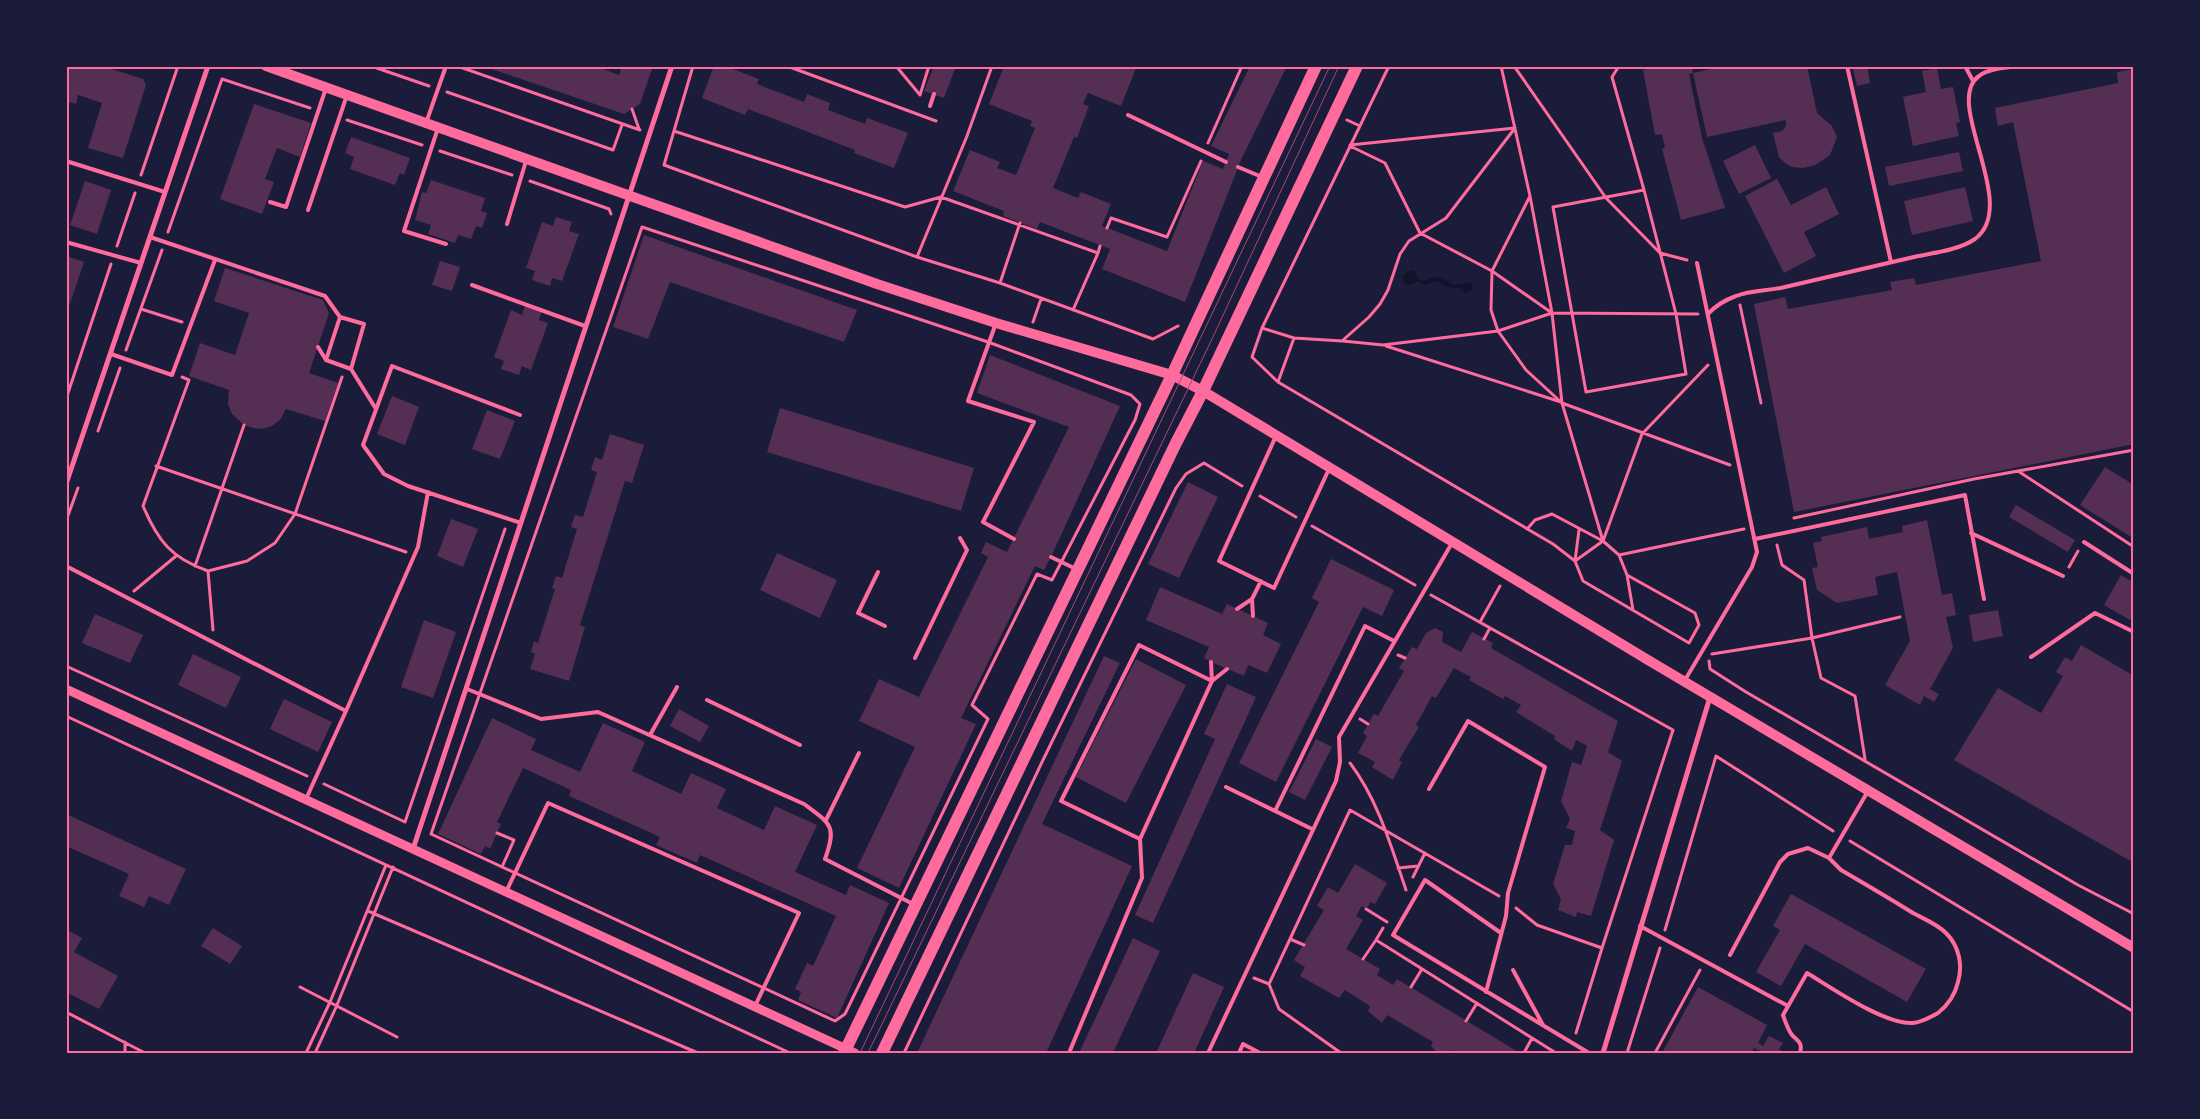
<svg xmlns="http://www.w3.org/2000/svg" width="2200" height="1119" viewBox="0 0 2200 1119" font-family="'Golos Text',sans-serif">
  <rect width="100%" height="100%" fill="#1b1b3a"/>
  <path fill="#12122b" d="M1411 270 1415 272 1418 279C1426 283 1429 277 1437 277 1453 278 1446 290 1467 282L1472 284V290L1466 293 1461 288H1451L1436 281 1425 285 1417 281C1413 285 1408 286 1404 282L1403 275Z"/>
  <path fill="#542f53" d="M66 66H102L143 79 146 85 123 158 88 148 102 103 78 95 76 104 66 101Z
    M595 66 619 75 622 66H653L640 104 624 114 486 67Z
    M714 66H725L759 79 757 84 804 102 807 94 830 103 828 110 865 124 867 118 908 133 894 168 854 153 855 150 748 109 745 115 702 98Z
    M934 66H956L944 98 924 91Z
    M1004 66H1130L1136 68 1121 106 1088 93 1083 104 1089 106 1077 138 1074 137 1053 188 1078 198 1081 192 1111 204 1102 226 1167 251 1203 161 1223 169 1229 154 1211 146 1250 66H1287L1241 160 1185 302 1102 269 1110 249 1040 222 1037 229 1003 216 1004 211 953 191 970 150 1000 162 997 168 1016 175 1035 128 1030 126 1032 121 989 104Z
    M1660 66H1692L1693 73 1689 74 1702 138 1725 208 1681 220 1662 149 1665 148 1662 134 1655 135 1643 70Z
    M1723 66H1807L1817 113 1832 126 1837 137 1830 155 1815 165 1803 168 1792 167 1785 163 1779 157 1773 133 1782 131 1786 126V120L1707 137 1693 73Z
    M1867 66 1870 83 1857 86 1853 69Z
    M1937 68 1941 89 1953 87 1960 122 1956 123 1959 136 1913 146 1903 97 1926 92 1922 71Z
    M2134 69V444L1794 512 1754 304 1785 297 1788 309 1892 290 1890 282 1914 278 1916 285 2041 261 2013 122 1998 126 1995 108 2118 83 2117 72Z
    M254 104 311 123 300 157 277 148 265 179 274 182 262 214 220 199Z
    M351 137 410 158 404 175 400 173 395 185 350 169 354 157 345 153Z
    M1755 145 1771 178 1739 194 1723 161Z
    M1959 152 1963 171 1889 186 1885 167Z
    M1777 179 1791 205 1826 187 1839 214 1804 232 1816 256 1784 273 1745 196Z
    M431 180 485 198 481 211 487 213 482 228 476 226 471 239 458 235 455 243 428 234 431 225 415 220 422 192 426 193Z
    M85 181 111 190 97 234 70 225Z
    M1965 187 1973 221 1912 235 1904 201Z
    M556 217 572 222 569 231 579 234 562 281 552 278 550 286 532 280 535 271 526 268 542 222 553 226Z
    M644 235 857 310 844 342 670 282 648 339 613 327Z
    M66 256 84 262 69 306 66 305Z
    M440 261 460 267 452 291 432 285Z
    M225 268 323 300 329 313 309 373 338 383 325 421 286 409 280 420 272 426 262 429 253 428 244 425 232 414 228 404 229 390 189 376 200 343 235 355 249 313 214 301Z
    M525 305 542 311 539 320 548 323 531 370 522 366 519 375 501 369 504 361 494 357 511 310 522 315Z
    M990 355 1120 406 1051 557 1044 570 1035 566 961 718 976 724 899 888 857 868 915 747 859 721 879 679 919 697 988 557 981 553 986 542 1007 552 1069 427 977 393Z
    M392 396 419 407 405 445 377 434Z
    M780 408 974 468 961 511 767 452Z
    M487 410 515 421 500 459 472 449Z
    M610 434 644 445 632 483 625 481 580 625 585 627 569 681 530 669 535 654 531 652 534 641 538 643 555 589 552 588 556 576 562 578 577 529 571 527 575 515 583 517 597 472 591 470 595 457 602 460Z
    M2105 467 2134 485 2133 538 2080 505Z
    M1188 482 1218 497 1179 578 1148 564Z
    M2016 505 2075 540 2068 552 2009 517Z
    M451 519 478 529 463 567 437 556Z
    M1927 520 1942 595 1952 593 1956 615 1946 617 1953 648 1930 689 1939 694 1934 702 1924 696 1920 705 1885 685 1910 641 1897 572 1875 577 1878 595 1837 603 1817 590 1812 568 1818 567 1813 543 1822 541 1821 537 1867 527 1869 539 1903 532 1902 526Z
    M777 553 837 580 820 618 760 590Z
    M1331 559 1394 590 1382 616 1363 607 1276 782 1239 763 1319 602 1312 598Z
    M2121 575 2134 583V613L2130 620 2104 605Z
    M1160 587 1222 614 1227 604 1268 623 1263 635 1281 644 1267 673 1248 665 1244 676 1211 662 1204 658 1209 647 1146 620Z
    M1998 610 2003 636 1973 642 1969 615Z
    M95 614 143 635 130 663 82 643Z
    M424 620 456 632 433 698 401 687Z
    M1435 628 1443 632 1442 642 1461 652 1472 632 1493 643 1491 648 1618 721 1608 752 1622 761 1600 830 1614 840 1591 916 1577 912 1576 917 1558 910 1561 899 1553 884 1565 845H1572L1575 831 1566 828 1570 819 1561 801 1572 762 1581 765 1587 746 1576 740 1572 751 1554 739 1555 736 1516 712 1521 705 1505 696 1503 699 1469 680 1471 677 1454 668 1436 698 1432 696 1416 725 1419 727 1399 760 1402 762 1393 780 1372 767 1375 762 1358 753 1367 736 1363 733 1374 714 1378 716 1404 671 1399 668 1412 647 1417 649 1426 633Z
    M2081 645 2134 676V863L1954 760 1998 688 2041 713 2063 676 2056 672 2065 657 2072 661Z
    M193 654 241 677 226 708 178 685Z
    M1104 656 1120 663 1042 824 1132 866 1046 1053H917Z
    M1136 659 1186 685 1126 803 1076 777Z
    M1227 684 1256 697 1153 923 1135 915 1215 739 1204 734Z
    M284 699 332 722 318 752 270 729Z
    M679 709 709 726 700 742 670 726Z
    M492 718 536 739 531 750 580 772 603 723 645 742 632 771 681 794 691 773 726 789 717 808 764 830 775 806 817 825 795 872 846 895 850 885 889 903 837 1018 798 1000 801 992 795 989 807 963 813 966 836 916 700 855 697 863 656 845 660 837 569 796 571 790 523 768 497 822 501 824 490 849 485 846 481 854 438 834Z
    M1316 739 1332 747 1305 800 1289 792Z
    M66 814 186 869 169 905 149 896 144 907 119 896 129 874 66 846Z
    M1355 864 1387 883 1375 904 1371 902 1366 909 1362 906 1356 916 1363 920 1346 949 1380 969 1377 975 1393 985 1397 979 1520 1053H1453L1449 1050 1447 1053H1437L1431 1046 1433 1042 1387 1015 1382 1023 1368 1011 1370 1006 1345 990 1339 998 1300 976 1305 967 1294 960 1324 910 1317 906 1328 887 1338 893Z
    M1791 894 1926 969 1907 1002 1805 944 1781 986 1756 972 1780 930 1773 926Z
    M213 928 242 946 230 964 201 946Z
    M66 929 82 938 74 952 118 976 99 1009 66 992Z
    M1133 938 1160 951 1113 1053H1079Z
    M1193 973 1224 987 1194 1053H1156Z
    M1698 987 1767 1025 1758 1043 1763 1046 1769 1036 1783 1043 1779 1049 1785 1053H1759L1760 1051 1754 1048 1751 1053H1662Z"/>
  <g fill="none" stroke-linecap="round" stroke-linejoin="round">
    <path stroke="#ff6b9d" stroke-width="3" d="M371 66 429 86
      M457 66 640 130
      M693 66 664 165 917 257 1000 283 1153 339 1178 326
      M787 66 936 121
      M896 66 920 95 929 66
      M1389 66 1262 328 1252 357 1278 382 1553 544 1575 561 1583 581 1689 643 1699 625 1695 613 1627 575
      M1501 66 1530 196 1552 313 1562 403 1603 541
      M1514 66 1606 198 1660 253 1687 260
      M1619 66 1612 77 1644 190
      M447 92 613 150 622 125
      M632 109 639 129
      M347 120 422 145
      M1347 120 1360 126
      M674 131 905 207 941 197 1098 253 1073 310
      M1208 143 1242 66
      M1350 146 1385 163 1420 233 1492 271 1552 313
      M440 151 512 175
      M141 175 178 66
      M530 181 609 209 611 214
      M1644 190 1676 314 1686 374 1586 392 1553 207Z
      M1530 196 1492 271 1491 310 1498 331 1526 370 1562 403 1730 465
      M642 227 988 342 1131 395 1140 404 1135 420 1052 580 1037 574 972 705 988 719 845 1014 835 1021 431 834Z
      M1107 228 1111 218 1167 237 1201 161
      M168 232 222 79 310 108
      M117 246 135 193
      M1098 253 1100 246
      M917 257 967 136 992 66
      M1000 283 1020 223
      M1740 305 1761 403
      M141 309 182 322
      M1033 322 1041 299
      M1262 328 1294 338 1342 341 1369 317 1380 304 1388 290 1400 254 1409 241 1446 218 1515 128 1350 145
      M1343 341 1383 345 1498 331 1552 313 1698 314
      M1386 346 1561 402
      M126 350 162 250
      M182 377 189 380 143 506C158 541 171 558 208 571
      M1278 382 1294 338
      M66 399 111 264
      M98 431 120 368
      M156 466 406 552
      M2018 471 2134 547
      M1260 496 1296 517
      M1794 518 1974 479 2134 450
      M66 521 78 488
      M1312 526 1415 585
      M1528 528 1535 520 1552 514 1603 541 1619 555 1627 575 1633 610
      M1579 530 1575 561 1603 541 1642 434 1708 365
      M1777 545 1782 565 1804 580 1812 638 1821 678 1855 696 1865 759
      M1619 555 1744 529
      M195 566 244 425
      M2069 567 2078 551
      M134 591 176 556
      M1431 595 1673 730 1602 948 1537 925 1516 908
      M1480 622 1500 586
      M213 630 208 571 247 561 275 543 295 514 342 377
      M1484 639 1490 628
      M1712 654 1812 638 1900 617
      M1398 655 1405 658
      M1709 661 1710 669 1746 692 2078 885 2134 914
      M66 666 307 776
      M66 716 790 1053
      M1360 719 1368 724
      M1350 763C1378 800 1391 846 1406 890
      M324 784 405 822 505 529
      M497 833 514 840 502 867
      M1850 841 2134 1012
      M1398 868 1418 866
      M1413 877 1425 853
      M1366 909 1387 922
      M368 911 698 1053
      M1383 928 1376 940 1556 1053
      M1665 930 1716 756 1833 831
      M1290 939 1269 984 1279 1009 1341 1053
      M1304 945 1290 939 1350 810 1499 896
      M1363 959 1376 940
      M1254 978 1269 984
      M300 987 397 1037
      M1411 987 1422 969
      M66 1012 145 1053
      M1466 1021 1477 1003
      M1576 1033 1602 948
      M125 1053V1042
      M306 1053 330 1002 386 865
      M315 1053 337 1005 393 867
      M904 1053 1043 760 1176 488 1186 474 1204 463 1242 486
      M1524 1053 1532 1038
      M1627 1053 1660 948
      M1655 1053 1700 970"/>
    <path stroke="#ff6b9d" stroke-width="4" d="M1847 66 1891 262
      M1965 66 1973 81
      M930 106 934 94
      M1128 115 1226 162
      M426 123 446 66
      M438 128 404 231 446 244
      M66 161 165 192
      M1238 167 1262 177
      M270 202 286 207 326 88
      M308 210 347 95
      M507 224 526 161
      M150 237 325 296 340 317
      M66 242 141 263
      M472 285 585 326
      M1708 314C1716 305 1725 300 1736 296 1751 290 1769 291 1785 287 1828 277 1870 267 1914 257 1933 253 1959 250 1975 239 2021 205 1942 102 1979 76 1989 68 2006 68 2019 66
      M996 323 968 401 1034 422 983 522 1014 539
      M318 347 326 360 351 369 376 409
      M111 354 172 375 215 260
      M326 360 340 317 364 324 351 369
      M520 415 392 366 363 445 384 474 408 486 521 523
      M1276 436 1219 561 1274 588 1329 469
      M1971 533 2063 576
      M1755 539 1965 495 1984 599
      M2084 542 2134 574
      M1051 557 1076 569
      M66 566 346 711 418 547 428 492
      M878 572 858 613 885 626
      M1252 599 1261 581
      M1237 609 1252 599 1253 616
      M1139 645 1212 681 1140 839 1061 801Z
      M2031 657 2095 613 2134 632
      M915 658 967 550 960 538
      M1211 662 1212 681 1227 669
      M1685 680 1752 567 1757 552 1697 263
      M467 689 541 719 598 712 804 804C831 824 837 826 825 859L913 904
      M707 700 800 745
      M650 735 677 687
      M1226 787 1312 829
      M1429 789 1468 721 1545 767 1508 893 1506 916 1486 992
      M306 799 346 711
      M1275 811 1365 626 1394 641
      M826 820 859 753
      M1829 858 1868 791
      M506 892 548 803 799 913 755 1006
      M1640 926 1788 1006
      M1501 933 1425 880 1393 935 1589 1053
      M1730 955 1780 862 1788 854 1808 848 1829 858 1841 870C1865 884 1889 898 1913 913 1924 919 1937 924 1946 933 1959 946 1963 965 1958 982 1955 995 1948 1005 1938 1013 1931 1017 1922 1022 1913 1023 1885 1025 1832 988 1807 973L1783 1015C1785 1021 1788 1030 1792 1035 1798 1041 1803 1043 1800 1053
      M1513 970 1543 1025
      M1069 1053 1142 878 1140 839
      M1208 1053 1336 781 1340 762 1339 737 1452 543
      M1239 1053 1243 1044 1260 1053"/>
    <path stroke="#ff6b9d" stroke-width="5" d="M66 484 208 66
      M413 849 672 66
      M1603 1053 1710 697"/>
    <path stroke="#ff6b9d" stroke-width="9" d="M66 689 855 1053"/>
    <path stroke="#ff6b9d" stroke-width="10" d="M266 66 877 284 996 323 1172 375 1203 391 1648 660 2134 948"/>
    <path stroke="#ff6b9d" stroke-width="12" d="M844 1053 1172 375 1316 66
      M882 1053 1175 445 1203 391 1357 66"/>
    <path stroke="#a44b75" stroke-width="1" d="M860 1053 1330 66
      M868 1053 1212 339 1339 66"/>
  </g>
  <rect width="2200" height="1119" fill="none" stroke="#1b1b3a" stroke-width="135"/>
  <rect x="68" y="68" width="2064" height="984" fill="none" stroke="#ff6b9d" stroke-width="2"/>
</svg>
